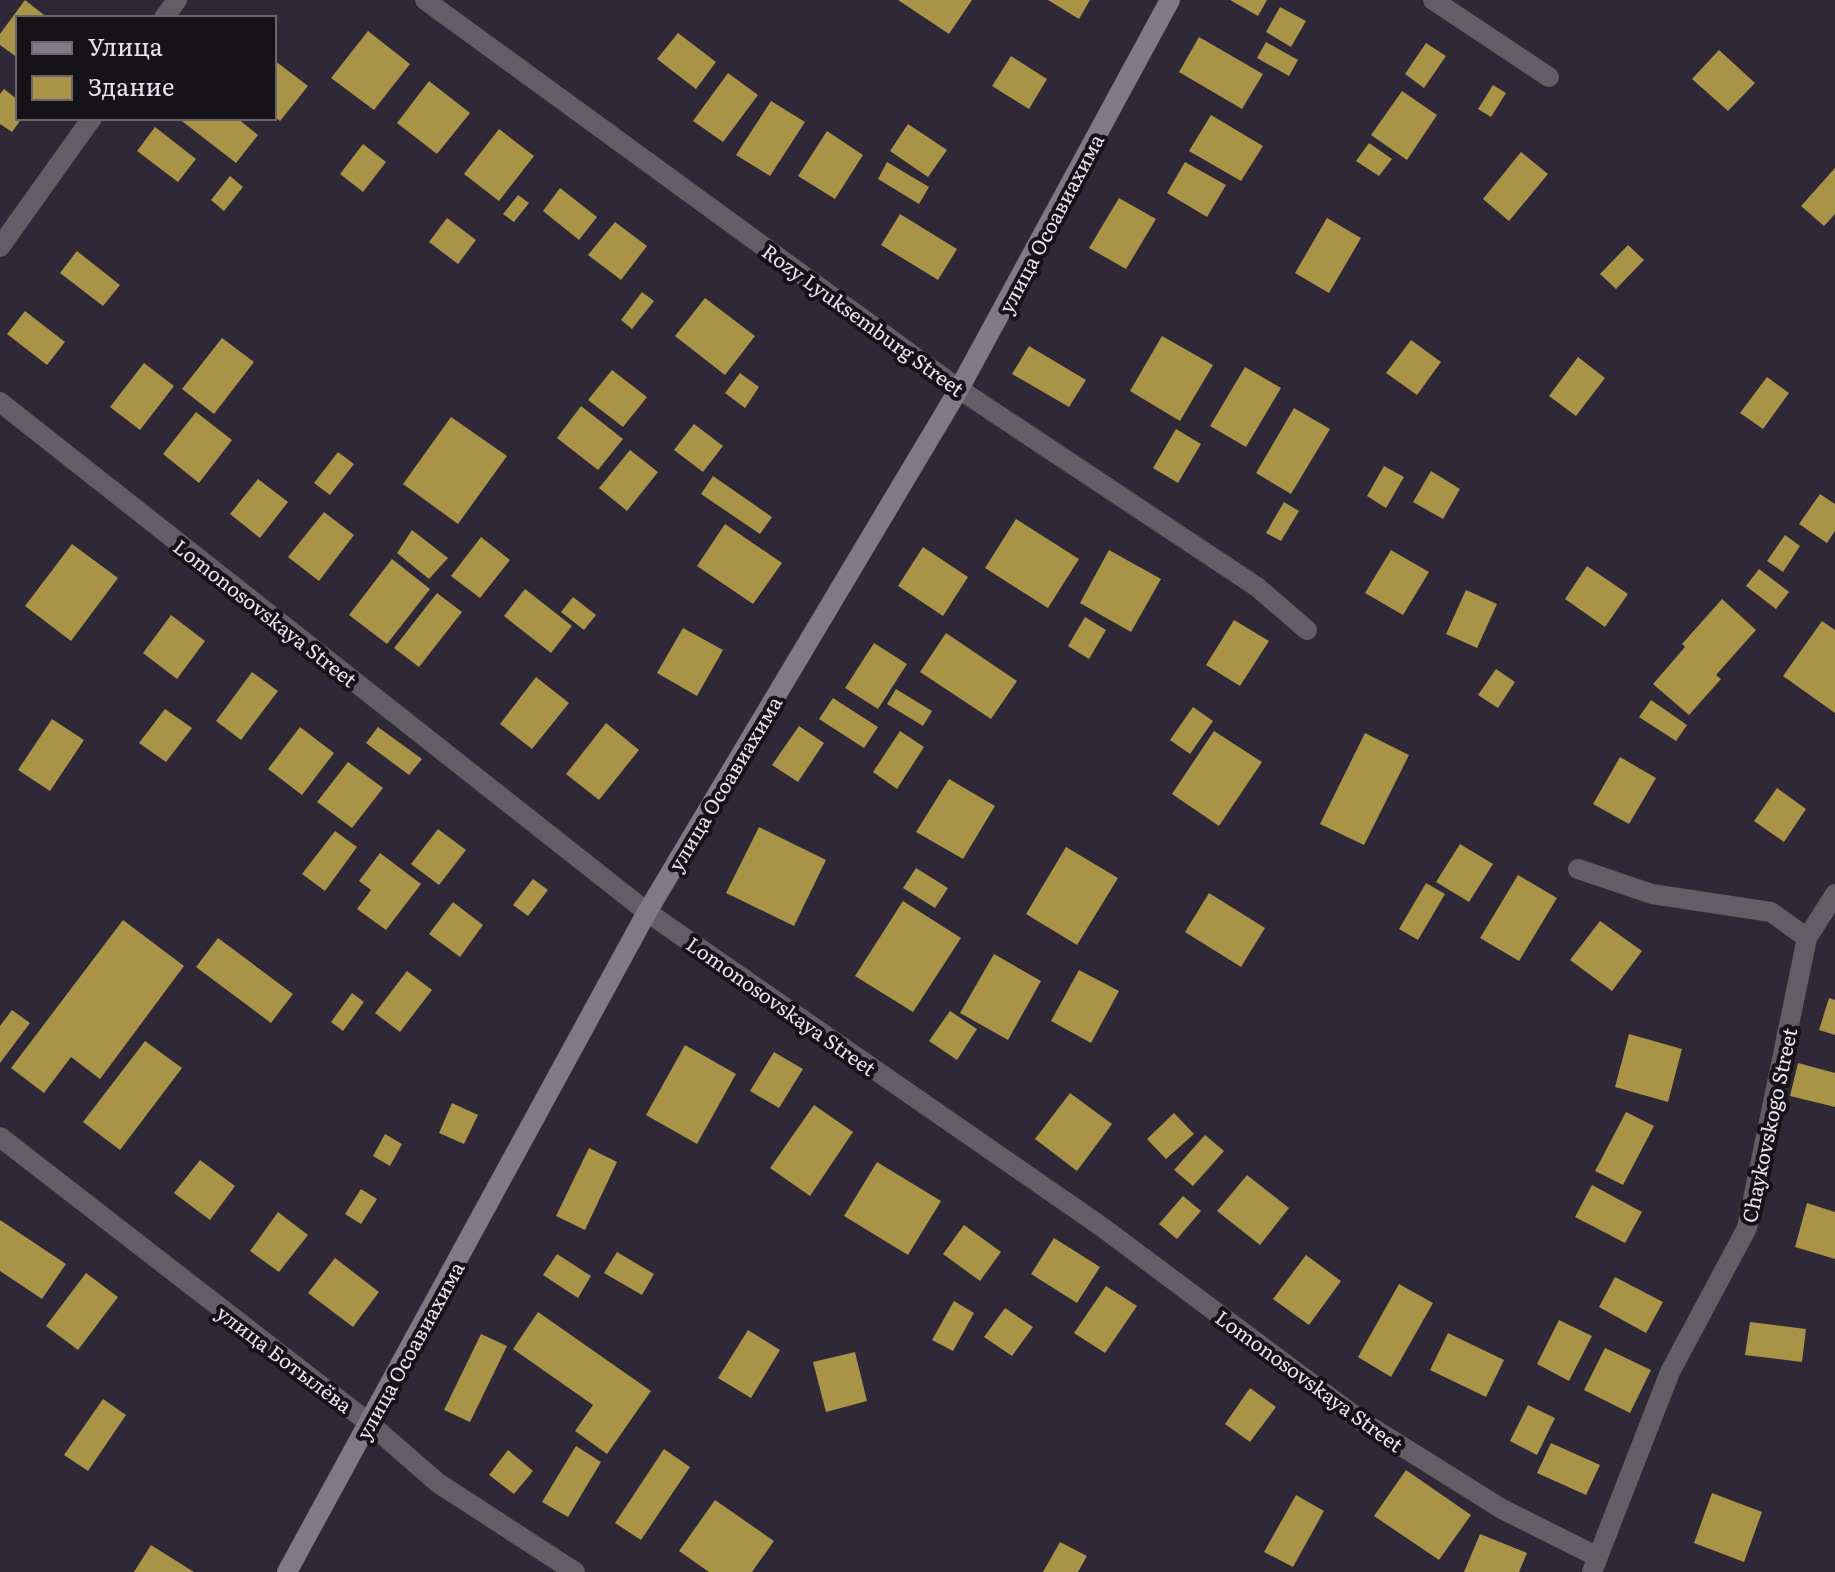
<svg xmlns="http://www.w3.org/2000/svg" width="1835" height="1572" viewBox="0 0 1835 1572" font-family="Literata,serif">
  <rect width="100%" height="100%" fill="#2f2836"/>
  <path fill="#a89347" d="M25 0 48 18H18V58L0 45V34Z
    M898 0H972L949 34Z
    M1048 0H1090L1079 19Z
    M1230 0H1267L1258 16Z
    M1280 7 1306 21 1291 47 1266 32Z
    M368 31 410 64 374 110 331 78Z
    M678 33 716 62 696 89 657 59Z
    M1199 37 1263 74 1242 109 1179 72Z
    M1266 42 1298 60 1289 76 1257 58Z
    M1426 43 1446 56 1424 88 1405 74Z
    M1719 50 1755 83 1728 111 1692 79Z
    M1011 56 1047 79 1029 109 992 86Z
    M274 60 308 86 280 121 274 116Z
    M728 73 758 95 723 142 693 121Z
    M429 81 470 113 437 154 397 123Z
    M1493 85 1506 93 1491 117 1478 109Z
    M4 89 18 100V118H22L12 132 0 124V94Z
    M1402 91 1437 115 1407 160 1371 135Z
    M771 101 805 122 770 176 736 155Z
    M1211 115 1263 146 1241 181 1189 151Z
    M178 118H237L258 135 236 163Z
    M908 124 947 150 928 177 890 151Z
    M155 127 196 159 178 182 137 151Z
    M499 129 534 156 499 201 464 174Z
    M827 131 863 155 835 199 798 176Z
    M1369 143 1392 159 1379 176 1356 161Z
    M363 144 386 162 363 192 340 174Z
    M1521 152 1548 174 1509 221 1483 199Z
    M887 162 929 187 919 204 878 179Z
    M1185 162 1226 185 1207 217 1167 193Z
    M1835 168V214L1824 226 1801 206Z
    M230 176 243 187 224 211 211 200Z
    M560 188 597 217 579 240 543 211Z
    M518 195 529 203 514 222 503 214Z
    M1119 198 1156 219 1126 269 1089 248Z
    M900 214 957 249 938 280 881 245Z
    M447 218 476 240 458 264 429 242Z
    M1327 218 1361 238 1329 293 1295 273Z
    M615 222 647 246 621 280 588 255Z
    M1628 245 1644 260 1616 289 1600 274Z
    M77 251 120 285 103 306 60 273Z
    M642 292 654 301 632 329 621 320Z
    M705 298 755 336 725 375 675 336Z
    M25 311 65 342 47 365 7 334Z
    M1162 336 1213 365 1180 421 1130 391Z
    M222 338 254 362 214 414 182 389Z
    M1411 340 1441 362 1417 395 1386 373Z
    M1029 346 1086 380 1069 407 1012 374Z
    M1578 357 1605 378 1576 416 1549 396Z
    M144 363 174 386 140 430 110 407Z
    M1245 367 1281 388 1246 447 1210 426Z
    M612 370 647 397 623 427 588 400Z
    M740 373 759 387 745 408 725 393Z
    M1767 377 1789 393 1763 429 1740 413Z
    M581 406 623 439 598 470 557 438Z
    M1294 408 1330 429 1291 494 1256 473Z
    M196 412 232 440 199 483 163 454Z
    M451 417 507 456 458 524 403 484Z
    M694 424 723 446 703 472 674 450Z
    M1176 429 1201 444 1178 483 1153 468Z
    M630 450 658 472 627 511 599 488Z
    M338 452 354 464 330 495 314 483Z
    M1384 466 1404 477 1386 508 1367 496Z
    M1431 471 1460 489 1443 519 1413 502Z
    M713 476 772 517 760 534 701 494Z
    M258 479 288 502 260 538 230 514Z
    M1820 494 1835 504V531L1827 543 1799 524Z
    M1284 502 1299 511 1281 541 1266 533Z
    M324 512 354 535 319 581 288 557Z
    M1016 519 1079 559 1048 608 985 568Z
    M725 524 782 563 753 604 697 566Z
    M412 530 448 558 429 579 397 553Z
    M1785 535 1800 546 1783 572 1767 561Z
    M481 537 510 560 480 598 451 576Z
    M72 544 118 578 71 641 25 606Z
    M923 547 968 577 943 616 898 586Z
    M1109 550 1161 579 1131 632 1080 603Z
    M1391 550 1429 572 1403 615 1365 593Z
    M392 559 430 589 387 644 349 615Z
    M1587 566 1628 594 1605 627 1565 599Z
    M1759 569 1789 592 1776 609 1746 586Z
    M525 589 572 626 551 653 504 616Z
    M1466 590 1497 604 1477 648 1446 634Z
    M437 593 462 612 419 667 394 648Z
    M573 597 596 615 584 630 561 612Z
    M1722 599 1756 630 1716 675 1721 679 1689 715 1653 684 1685 647 1682 644Z
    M171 615 205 641 177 679 143 653Z
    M1085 617 1106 630 1089 659 1068 646Z
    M1234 620 1269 641 1240 686 1206 665Z
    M1822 621 1835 630V713L1783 676Z
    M683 628 723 650 697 696 657 673Z
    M946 633 1017 681 991 719 920 672Z
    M874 643 907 664 878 709 845 688Z
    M1496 669 1515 682 1498 708 1478 695Z
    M252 672 278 691 241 740 216 721Z
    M536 677 569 703 532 749 500 724Z
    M896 689 932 711 923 726 887 704Z
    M833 698 878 727 864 748 819 719Z
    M1651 700 1687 725 1676 741 1639 717Z
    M1193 707 1213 721 1190 754 1170 740Z
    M165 709 192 728 166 762 139 743Z
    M52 719 84 740 50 791 18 770Z
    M606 723 639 750 599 800 566 774Z
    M799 726 824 743 798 782 772 765Z
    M300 727 334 753 302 795 268 769Z
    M378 727 422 759 409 775 366 743Z
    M900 731 924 747 897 789 873 772Z
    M1214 731 1262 762 1219 826 1172 794Z
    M1365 733 1409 755 1364 845 1320 824Z
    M1620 757 1656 778 1629 824 1593 804Z
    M348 762 383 788 352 828 317 802Z
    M949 779 995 806 963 859 916 832Z
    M1777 788 1806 809 1784 842 1754 821Z
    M759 827 826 860 794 926 726 893Z
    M438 829 466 850 439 885 411 864Z
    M335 831 357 847 325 891 302 874Z
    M1460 844 1493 864 1469 902 1436 882Z
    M1066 847 1118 878 1077 945 1026 914Z
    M380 853 421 884 386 930 357 909 371 890 359 881Z
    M916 868 948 888 935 908 903 888Z
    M1518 875 1557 898 1519 961 1480 938Z
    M533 879 548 890 528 916 513 905Z
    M1426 883 1445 894 1418 940 1399 929Z
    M1209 893 1265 928 1241 967 1185 932Z
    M903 901 961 938 913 1012 855 976Z
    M453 902 483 925 460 957 429 934Z
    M123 920 184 966 100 1079 71 1057 44 1093 11 1068Z
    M1600 921 1642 951 1612 991 1570 960Z
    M218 938 293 994 271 1023 196 967Z
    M994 954 1041 981 1008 1040 960 1013Z
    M1079 970 1119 991 1091 1043 1051 1021Z
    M407 971 432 990 400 1032 375 1013Z
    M352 993 364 1002 343 1031 331 1022Z
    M1829 998 1835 1000V1035L1819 1030Z
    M12 1010 30 1023 0 1063V1026Z
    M950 1011 977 1029 957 1060 929 1041Z
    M1629 1034 1682 1049 1668 1102 1615 1087Z
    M145 1041 182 1068 120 1150 83 1122Z
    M685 1045 736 1074 697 1144 646 1115Z
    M774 1052 803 1069 779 1108 750 1091Z
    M1798 1063 1835 1073V1107L1790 1096Z
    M1070 1093 1112 1124 1077 1171 1035 1139Z
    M452 1103 478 1115 464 1144 439 1133Z
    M814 1105 853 1132 810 1196 770 1168Z
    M1626 1112 1654 1126 1623 1185 1595 1171Z
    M1174 1113 1194 1134 1166 1159 1147 1139Z
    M385 1134 402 1144 390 1166 373 1156Z
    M1205 1135 1224 1151 1193 1186 1174 1170Z
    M589 1148 617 1162 585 1230 556 1216Z
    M200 1160 235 1186 210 1220 174 1193Z
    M877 1162 941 1201 908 1255 844 1216Z
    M1247 1175 1289 1208 1260 1245 1217 1211Z
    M1592 1185 1642 1212 1625 1243 1575 1217Z
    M361 1189 377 1199 361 1224 345 1214Z
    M1183 1196 1201 1211 1177 1239 1159 1224Z
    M1807 1203 1835 1212V1259L1795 1247Z
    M278 1212 308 1235 279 1272 250 1251Z
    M0 1220 66 1264 42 1299 0 1271Z
    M964 1225 1001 1252 980 1281 943 1254Z
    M1054 1238 1100 1267 1077 1303 1031 1274Z
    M617 1252 654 1274 642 1295 604 1273Z
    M557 1254 591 1276 578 1298 543 1275Z
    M1306 1255 1341 1281 1309 1325 1273 1299Z
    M335 1258 379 1292 353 1327 308 1293Z
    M86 1273 118 1297 78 1350 46 1326Z
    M1615 1277 1663 1302 1646 1333 1599 1307Z
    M1399 1284 1433 1303 1391 1377 1358 1357Z
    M1106 1286 1137 1306 1105 1353 1074 1333Z
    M954 1301 974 1313 953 1351 932 1340Z
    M1005 1308 1033 1327 1012 1356 984 1337Z
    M538 1312 651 1391 607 1454 575 1431 593 1405 513 1349Z
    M1559 1320 1592 1336 1569 1381 1537 1364Z
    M1750 1322 1806 1329 1802 1362 1745 1355Z
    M748 1330 780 1350 751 1398 718 1378Z
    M1448 1333 1504 1360 1486 1397 1430 1370Z
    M481 1334 507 1346 470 1422 444 1410Z
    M1605 1348 1651 1370 1630 1413 1584 1390Z
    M855 1352 867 1401 826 1412 813 1362Z
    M1250 1388 1276 1407 1250 1442 1225 1424Z
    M103 1399 126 1415 88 1471 64 1455Z
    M1528 1405 1555 1418 1537 1455 1510 1441Z
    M1551 1443 1600 1465 1586 1495 1537 1473Z
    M576 1446 601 1462 568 1517 542 1502Z
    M664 1449 690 1467 641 1540 615 1523Z
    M508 1450 533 1471 514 1494 489 1475Z
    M1406 1470 1471 1515 1439 1560 1374 1516Z
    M1712 1493 1762 1512 1744 1562 1694 1543Z
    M1296 1495 1324 1511 1293 1567 1264 1552Z
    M715 1500 774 1541 752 1572H709L679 1551Z
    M1480 1534 1527 1553 1519 1572H1464Z
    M1060 1542 1087 1556 1078 1572H1043Z
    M151 1545 194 1572H134Z"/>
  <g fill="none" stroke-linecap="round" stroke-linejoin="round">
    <path stroke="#615e65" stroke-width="20" d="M425 0 959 389 1257 587 1307 630
      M1433 0 1549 77
      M164 18 177 0
      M0 247 92 118
      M0 402 647 912 1102 1227 1363 1422 1502 1509 1598 1557
      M1578 869 1652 894 1771 912 1807 938
      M0 1137 369 1423 438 1483 575 1572
      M1592 1572 1670 1372 1747 1228 1807 938 1835 894"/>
    <path stroke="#7f7a85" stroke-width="20" d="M287 1572 647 912 959 389 1170 0"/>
  </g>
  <g text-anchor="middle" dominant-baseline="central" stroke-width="8" stroke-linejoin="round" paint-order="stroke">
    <g font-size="20" fill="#e8e4ed" stroke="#151218">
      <text transform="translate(1050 223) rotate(-62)">улица Осоавиахима</text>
      <text transform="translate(864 319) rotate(36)">Rozy Lyuksemburg Street</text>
      <text transform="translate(266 612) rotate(38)">Lomonosovskaya Street</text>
      <text transform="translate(724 783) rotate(-59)">улица Осоавиахима</text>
      <text transform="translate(782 1005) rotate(35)">Lomonosovskaya Street</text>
      <text transform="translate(1768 1125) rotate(-78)">Chaykovskogo Street</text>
      <text transform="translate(409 1350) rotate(-61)">улица Осоавиахима</text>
      <text transform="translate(285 1358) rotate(37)">улица Ботылёва</text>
      <text transform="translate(1310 1380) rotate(36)">Lomonosovskaya Street</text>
    </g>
  </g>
  <rect x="16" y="16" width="260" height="104" fill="#151218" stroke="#69666d" stroke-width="2"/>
  <rect x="32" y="42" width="40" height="12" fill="#7f7a85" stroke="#69666d" stroke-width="2"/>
  <text x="88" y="56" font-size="24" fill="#e8e4ed">Улица</text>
  <rect x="32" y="76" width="40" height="24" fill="#a89347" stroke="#69666d" stroke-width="2"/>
  <text x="88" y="96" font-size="24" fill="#e8e4ed">Здание</text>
</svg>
